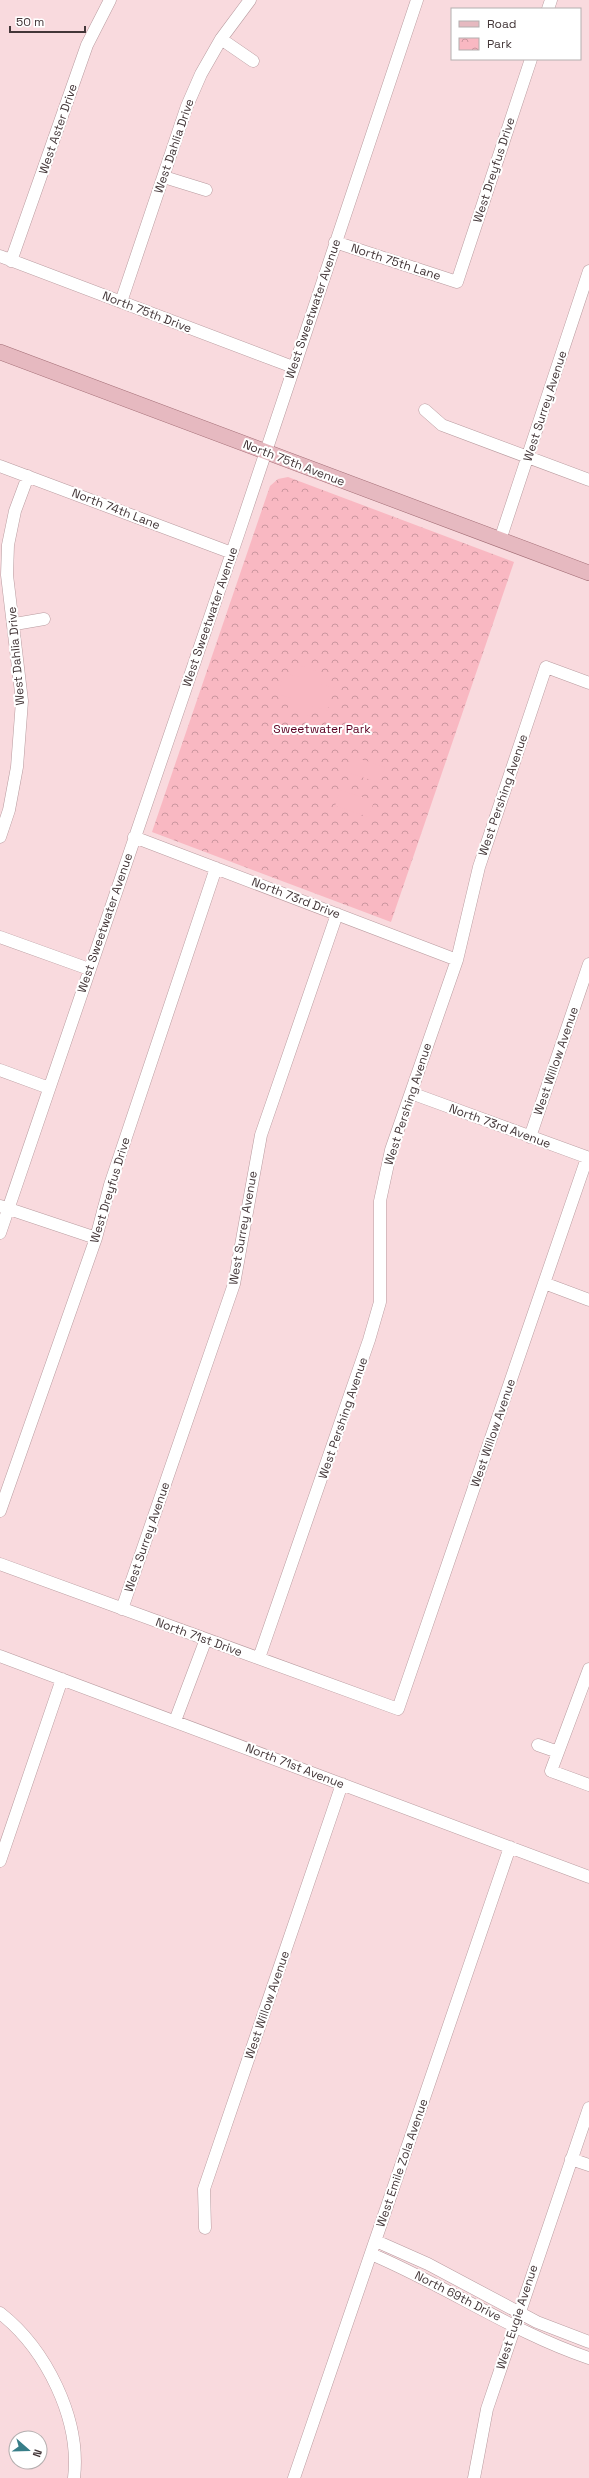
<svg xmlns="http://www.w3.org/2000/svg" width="589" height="2478" viewBox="0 0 589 2478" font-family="'Space Grotesk',sans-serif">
  <defs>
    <pattern id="park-crowns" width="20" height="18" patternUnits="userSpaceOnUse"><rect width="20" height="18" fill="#f9b8c2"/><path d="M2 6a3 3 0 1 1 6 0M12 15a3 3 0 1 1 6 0" fill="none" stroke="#cb969f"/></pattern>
  </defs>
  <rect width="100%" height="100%" fill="#f9dade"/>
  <path fill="url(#park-crowns)" d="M288 477 514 562 391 922 152 832 270 486 278 479Z"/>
  <path fill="#f9b8c2" d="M302 666 324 674 321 684 334 688 327 711 313 706 310 716 288 708 291 698 277 694 285 673 298 677Z
    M351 756 385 767 380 783 346 772Z
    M340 790 374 801 369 817 335 806Z"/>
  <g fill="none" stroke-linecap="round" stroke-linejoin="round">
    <g stroke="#b89b9f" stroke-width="13">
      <path id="minor" d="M548 9 551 0
        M221 39 253 61
        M164 177 206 190
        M335 242 457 282 531 59
        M0 256 293 367
        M11 261 87 45 110 0
        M121 302 187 106 201 74 221 39 250 0
        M425 410 442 425 589 480
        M0 466 232 553
        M500 540 589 271
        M15 624 44 619
        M0 837 9 810 17 767 22 701 7 575 8 545 15 511 28 476
        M134 837 457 960
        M0 937 89 969
        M0 1070 49 1088
        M411 1093 589 1158
        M530 1137 589 964
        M0 1206 96 1238
        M0 1233 238 535 417 0
        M544 1283 589 1300
        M0 1511 96 1238 110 1185 216 868
        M0 1564 398 1709 587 1158
        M122 1609 234 1284 261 1135 337 914
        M0 1656 589 1877
        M259 1658 369 1340 380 1302V1201L391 1150 457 960 479 867 546 667 589 683
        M589 1669 551 1771 589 1785
        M175 1721 206 1639
        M538 1745 558 1752
        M0 1861 62 1679
        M571 2159 589 2165
        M205 2228 204 2189 342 1784
        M376 2241 428 2264 537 2322 589 2342
        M371 2254C445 2285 514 2333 589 2358
        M0 2313C46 2349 81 2419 74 2478
        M294 2478 510 1847
        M474 2478 487 2409 589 2108"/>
    </g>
    <g stroke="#a26d75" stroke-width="16">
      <path id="major" d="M0 352 589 573"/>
    </g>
    <use href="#minor" stroke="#fff" stroke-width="12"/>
    <use href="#major" stroke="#e6b9c0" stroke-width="15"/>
  </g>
  <g text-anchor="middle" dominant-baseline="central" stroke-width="4" stroke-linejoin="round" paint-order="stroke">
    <g font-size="12" fill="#433638" stroke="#fff">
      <text transform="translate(58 129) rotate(-71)">West Aster Drive</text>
      <text transform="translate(174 146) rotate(-71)">West Dahlia Drive</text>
      <text transform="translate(494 170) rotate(-72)">West Dreyfus Drive</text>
      <text transform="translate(396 262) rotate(18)">North 75th Lane</text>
      <text transform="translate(313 309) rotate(-71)">West Sweetwater Avenue</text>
      <text transform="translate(147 312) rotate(21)">North 75th Drive</text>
      <text transform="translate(545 406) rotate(-72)">West Surrey Avenue</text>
      <text transform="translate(294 463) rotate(21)">North 75th Avenue</text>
      <text transform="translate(116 509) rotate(21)">North 74th Lane</text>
      <text transform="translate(210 617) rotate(-71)">West Sweetwater Avenue</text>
      <text transform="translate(16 656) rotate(-95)">West Dahlia Drive</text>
      <text transform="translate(503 795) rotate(-71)">West Pershing Avenue</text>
      <text transform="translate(296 898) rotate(21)">North 73rd Drive</text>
      <text transform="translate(105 923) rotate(-71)">West Sweetwater Avenue</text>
      <text transform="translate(556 1061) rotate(-71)">West Willow Avenue</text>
      <text transform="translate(408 1104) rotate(-72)">West Pershing Avenue</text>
      <text transform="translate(500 1126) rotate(20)">North 73rd Avenue</text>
      <text transform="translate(110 1190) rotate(-73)">West Dreyfus Drive</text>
      <text transform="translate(243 1228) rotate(-80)">West Surrey Avenue</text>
      <text transform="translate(343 1418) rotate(-71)">West Pershing Avenue</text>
      <text transform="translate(493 1433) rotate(-71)">West Willow Avenue</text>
      <text transform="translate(147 1537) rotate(-71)">West Surrey Avenue</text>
      <text transform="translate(199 1637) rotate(20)">North 71st Drive</text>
      <text transform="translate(295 1766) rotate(21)">North 71st Avenue</text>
      <text transform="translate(267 2005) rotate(-71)">West Willow Avenue</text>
      <text transform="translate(402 2163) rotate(-71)">West Emile Zola Avenue</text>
      <text transform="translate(458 2296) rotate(27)">North 69th Drive</text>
      <text transform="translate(517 2317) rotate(-72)">West Eugie Avenue</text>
    </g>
    <g font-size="12" fill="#5c0022" stroke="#fff">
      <text x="322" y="729">Sweetwater Park</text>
    </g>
  </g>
  <rect x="451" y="8" width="130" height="52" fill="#ffffff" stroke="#b4afaf"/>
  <rect x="459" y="21" width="20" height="6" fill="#e6b9c0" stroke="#b4afaf"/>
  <text x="487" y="28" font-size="12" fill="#433638">Road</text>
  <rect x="459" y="38" width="20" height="12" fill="url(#park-crowns)" stroke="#b4afaf"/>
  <text x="487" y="48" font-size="12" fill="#433638">Park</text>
  <g transform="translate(28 2450) rotate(110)"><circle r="19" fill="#ffffff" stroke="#b4afaf"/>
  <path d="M0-3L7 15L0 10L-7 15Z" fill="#377e88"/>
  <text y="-6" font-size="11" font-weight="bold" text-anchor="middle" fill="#433638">N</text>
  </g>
  <path d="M10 26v6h75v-6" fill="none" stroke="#433638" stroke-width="2"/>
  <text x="16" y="26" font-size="12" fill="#433638" stroke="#ffffff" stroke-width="3" paint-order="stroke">50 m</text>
</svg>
